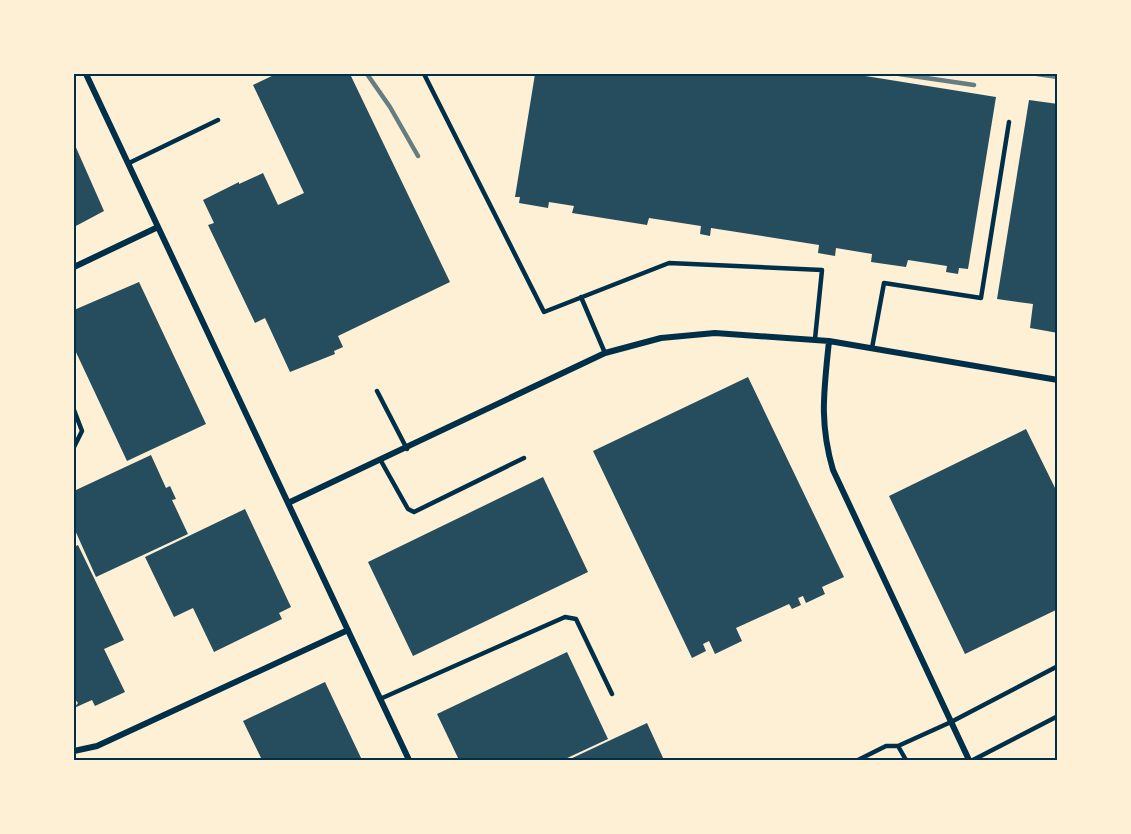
<svg xmlns="http://www.w3.org/2000/svg" width="1131" height="834" viewBox="0 0 1131 834" font-family="'Work Sans',sans-serif">
  <rect width="100%" height="100%" fill="#fdf0d5"/>
  <path fill="#264d5e" d="M276 74H350L450 282 338 336 343 347 334 351 335 354 290 372 265 318 255 323 208 225 214 223 203 200 239 182V184L263 173 278 205 304 193 253 85Z
    M535 74H853L996 97 968 269 959 268 958 274 946 272 947 266 908 260 906 267 871 262 872 254 836 248 835 256 818 253 819 245 711 228 710 236 700 234 701 226 649 218 647 225 572 213 574 206 549 202 548 208 519 203 520 197H515Z
    M1029 100 1058 104V333L1030 328 1033 304 997 299Z
    M74 143 104 211 74 227Z
    M139 282 206 424 127 461 74 348V310Z
    M748 377 844 577 822 587 825 594 806 603 803 596 798 598 801 605 792 609 789 604 736 628 742 641 715 654 709 641 703 644 706 651 692 658 593 451Z
    M1026 429 1058 494V609L965 654 889 496Z
    M151 455 166 488 170 486 176 499 172 500 188 534 96 577 74 528V484L76 490Z
    M543 477 588 572 413 656 368 562Z
    M245 509 291 607 279 613 282 619 214 652 193 608 174 617 145 557Z
    M78 545 124 640 104 649 125 692 95 706 92 700 74 708 78 703 74 698V547Z
    M567 652 608 739 563 760H459L437 714Z
    M325 682 362 760H262L243 721Z
    M647 723 664 760H568Z"/>
  <g fill="none" stroke-linecap="round" stroke-linejoin="round">
    <path stroke="#003049" stroke-width="4.5" d="M424 74 544 312 669 263 822 270 815 339
      M129 163 218 120
      M581 297 605 353
      M872 348 884 283 981 298 1009 122
      M377 391 407 449
      M74 410 82 431 74 447
      M381 461 408 509 414 512 524 458
      M380 699 565 617 576 619 612 694
      M898 746 951 722 1058 666
      M858 760 886 746H898L906 760
      M973 760 1058 716"/>
    <path stroke="#003049" stroke-width="6" d="M86 74 409 760
      M74 267 158 227
      M829 341C824 391 819 422 833 470L969 760
      M288 503 605 353 661 338 715 333 829 341 1058 380
      M74 751 97 746 348 630"/>
    <path stroke="#657d81" stroke-width="4.5" d="M367 74 390 107 418 156
      M899 74 974 85
      M1037 74 1058 77"/>
  </g>
  <rect width="1131" height="834" fill="none" stroke="#fdf0d5" stroke-width="150"/>
  <rect x="75" y="75" width="981" height="684" fill="none" stroke="#003049" stroke-width="2"/>
</svg>
